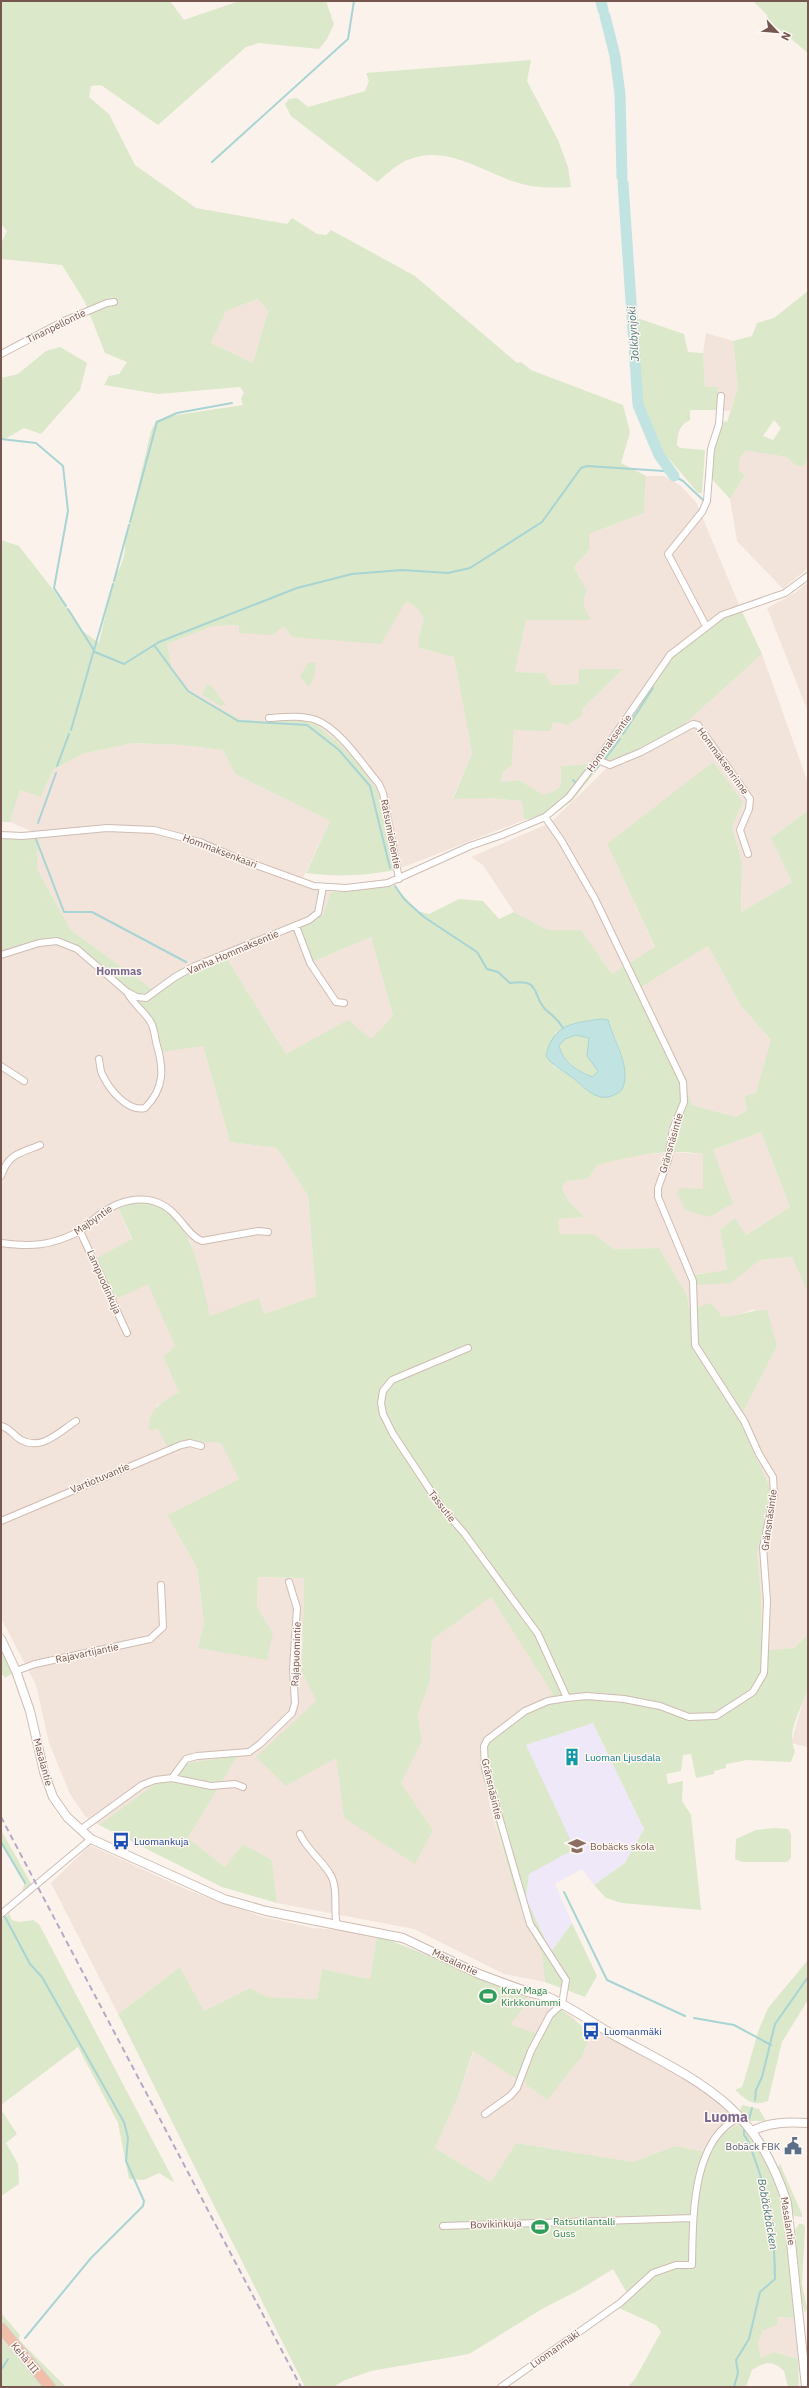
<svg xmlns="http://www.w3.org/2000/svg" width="809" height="2388" viewBox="0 0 809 2388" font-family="'IBM Plex Sans',sans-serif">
  <rect width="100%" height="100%" fill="#fbf3eb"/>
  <path fill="#f2e4da" d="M258 299 268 311 253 363 211 343 226 311Z
    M706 333 733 341 738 387 730 411 717 410V387L705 388 703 353Z
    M746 449 786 457 798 466H804L808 456V568L783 589 737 541 730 499 745 475 739 470V459Z
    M646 476H664L681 486 696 502 740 607 626 721 591 764 561 766V785L556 790 544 795 519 780 501 782 503 772 512 765 514 730 553 722 568 725 582 716V709L623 669 579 670V684L551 685 545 673 515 672 526 620 583 605 580 577 574 567 590 549 589 534 644 513Z
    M808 582V712L767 608 795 593Z
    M406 601 417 608 424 618 418 639 419 648 454 657 472 753 453 798H488L523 801 524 820 396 870 386 827 360 765 338 742 315 724 299 720 266 722 240 719 188 691 173 673 167 644 213 626 239 625V633Z
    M762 654 808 783V810L771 838 792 882 741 912 742 862 732 827 743 802 607 844 655 948 612 974 581 930H548L514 912 483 865 471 857 550 823 610 765 677 731Z
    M133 743 181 745 223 750 235 774 330 821 301 882 331 892 323 914 296 926 310 963 371 937 393 1016 370 1040 286 1054 224 954 156 992 71 930 37 869 38 834 10 822 20 790 41 797 53 770 82 754Z
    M57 941 77 949 203 1046 230 1142 277 1148 308 1196 316 1296 264 1314 259 1298 210 1317 190 1240 118 1207 175 1346 163 1357 179 1392 156 1406 158 1429 191 1441 221 1443 239 1479 167 1515 197 1568 204 1622 198 1648 273 1633 257 1607 258 1577 304 1578 302 1672 316 1701 286 1786 336 1757 344 1818 433 1830 401 1783 422 1741 418 1714 430 1681 432 1640 491 1597 554 1694 482 1739 489 1803 514 1889 528 1927 542 1954 545 1982 504 1974 414 1929 277 1903 272 1860 243 1844 225 1867 188 1838 238 1755 182 1764 99 1825 85 1816 70 1794 49 1743 36 1685 1 1618V955Z
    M708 946 741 1006 771 1040 785 1085 744 1096 747 1110 736 1117 692 1105 638 989Z
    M761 1132 790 1207 745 1235 735 1218 720 1230 727 1271 694 1274 731 1283 760 1260 792 1257 808 1294V1634L794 1648 762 1652 761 1594 757 1553 772 1492 739 1420 777 1346 754 1309 732 1317H722L689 1310 687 1295 659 1248 614 1249 594 1234H560L558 1219 585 1217 570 1203 562 1189 566 1181 588 1179 597 1165 631 1156 670 1152 703 1154Z
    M808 1685V1747L791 1743Z
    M90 1845 190 1891 263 1917 314 1928 365 1932 377 1936 370 1979 322 1969 317 1999 267 1997 250 1988 204 2011 180 1967 118 2014 51 1883Z
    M526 1996 549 2002 573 2017 582 2028 591 2033 605 2034 691 2080 718 2099 743 2126 737 2125 721 2135 711 2153 675 2146 633 2162 516 2143 491 2182 435 2148 458 2097 476 2044 526 2005Z
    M777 2317 795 2318 798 2359 774 2352 761 2358 758 2343 763 2330Z"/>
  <path fill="#efe8f8" d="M593 1723 644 1829 625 1863 594 1885 582 1869 555 1884 572 1923 551 1952 526 1898 529 1874 526 1745Z"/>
  <path fill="#dbe8ca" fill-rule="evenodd" d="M1 1H170L184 20 239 1H326L334 24 327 39 319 49 259 43 246 47 158 125 101 85 91 86 89 97 109 114 135 165 196 208 287 224 292 218 317 234 326 235 331 230 415 276 517 363 521 362 531 370 623 405 630 432 621 463 646 476 644 513 589 534 590 549 574 567 587 591C580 602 585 610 591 620H526L515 672 545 673 551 685 579 684V669H623L582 709V716L568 725 553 722 550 731 514 730 512 765 503 772 501 782 519 780 544 795 556 790 561 785V766L591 764 568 794 545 814 524 820 522 801 488 798 453 799 472 753 454 657 419 648 418 639 424 618 417 608 406 601 381 644 292 637 284 626 273 635 239 633V625L213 626 167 644 173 673 188 691 240 719 266 722 299 720 315 724 338 742 360 765 377 790 396 870C364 876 337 877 306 873L330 821 235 774 223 750 181 745 133 743 82 754 53 770 41 797 20 790 10 822H1V540L19 546 65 605 80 629 99 643 114 577C121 568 126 554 125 542L151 431 156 421 170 416 243 405 241 398 244 393 240 387 158 394 104 385 109 376 119 374 127 362 105 353 85 302 62 265 1 259V244L7 231 1 224ZM258 299 268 311 253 363 211 343 226 311Z
    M753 1H808V53L778 28 769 25 767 15Z
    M531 60 527 81 558 140 568 167 571 187C557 188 540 188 526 185 487 176 451 144 410 159 398 163 387 174 377 182L291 116 285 104 289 99 297 98 308 107 365 91 369 81 366 73Z
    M808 291V456L804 466H797L786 457 746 450 739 459V470L745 475 730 499 712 479 714 447 724 421 727 422 738 387 733 341 752 336 757 323 774 318ZM774 420 781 428 773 440 763 436Z
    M640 319 684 334 688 352 703 353 705 387H718L717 410H690V420C678 426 678 434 677 445L680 448 705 450 702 493H698L648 434 641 420 633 320Z
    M60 347 87 363 80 390 41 434 24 428 5 439H1V378L18 374 46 351Z
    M740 607 762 654 677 731 610 765 603 762 572 801 548 819 545 817 569 797 662 665 720 612Z
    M308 663H316L314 677 309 687 300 676Z
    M207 684C215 686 219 699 226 704L221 706 202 695Z
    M713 762 743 802 732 827 742 862 741 912 792 882 771 838 808 810V1294L792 1257 760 1260 731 1283 697 1285 693 1275 727 1270 720 1230 735 1218 746 1235 790 1207 761 1132 713 1150 733 1203 710 1217 685 1210 677 1193 680 1188 703 1189V1154C667 1148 632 1156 597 1165L588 1179 566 1181 562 1189 570 1203 585 1217 558 1219 560 1234H594L614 1249 659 1248 687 1295 689 1310 711 1303 722 1317C738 1317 751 1309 767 1310L777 1346 739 1420 772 1492 757 1553 761 1594 762 1651 794 1648 808 1634C808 1650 809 1667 808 1683 806 1706 784 1729 795 1751L791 1762 747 1760 726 1764V1768L714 1771V1774L696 1778 691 1754 683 1755 681 1771 666 1774 668 1784 683 1781 682 1801 691 1815 701 1910 622 1903 606 1898 594 1885 625 1863 644 1829 593 1723 526 1745 573 1845 571 1851 529 1874 526 1898 551 1952 572 1923 597 1976 585 1997 545 1982 542 1954 528 1927 514 1889 479 1763 484 1753 482 1739 553 1694 491 1597 432 1640 430 1681 418 1714 422 1741 401 1783 433 1830 415 1864 344 1818 336 1758 286 1786 256 1757 316 1701 302 1672 304 1578 258 1577 257 1607 273 1633 267 1660 198 1648 204 1622 197 1568 167 1515 239 1479 221 1443 191 1441 168 1448 158 1429 149 1430C148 1408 162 1402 179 1392L163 1357 175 1346 148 1284 114 1300 97 1258 132 1239 118 1207C188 1181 199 1270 210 1316L259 1298 264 1314 316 1296 308 1196 277 1148 230 1142 203 1046 159 1052 150 1021 127 992 77 949 57 941 1 955V839H38L37 869 71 930 156 992 175 977 224 954 286 1054 348 1020 371 1039 393 1016 371 937 310 963 296 926 323 914 331 892 395 886 417 911 429 914 459 899 483 901 499 919 514 912 548 930H581L612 974 655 947 607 844ZM708 946 741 1006 771 1040 756 1093 744 1096 747 1110 736 1117 692 1105 674 1060 638 989ZM601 1019 608 1020C612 1033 620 1044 622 1058L584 1088 569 1075 553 1066 555 1033 573 1023Z
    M576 1035 589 1038 587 1056 598 1071 593 1077C578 1071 564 1062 559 1046L565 1039Z
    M1 1639 16 1671 5 1678 1 1673Z
    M238 1755 188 1838 225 1867 243 1844 272 1860 277 1903 222 1887 99 1825 182 1764Z
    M775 1828 788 1829 791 1834V1858L787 1862H742L735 1859 736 1839 756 1830Z
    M1 1830 32 1885 22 1891 25 1883 1 1842Z
    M9 1913 12 1920 19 1922 33 1920 39 1924 175 2183 159 2173 144 2180 129 2179 118 2123 78 2047 1 2105V1920Z
    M377 1936C428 1953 475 1978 526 1996V2005L510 2024 537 2034 518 2080 473 2051 458 2097 435 2148 491 2182 516 2143 633 2162 675 2146 711 2153 721 2135 737 2125 743 2126 756 2143 771 2169 783 2202 795 2318 777 2317V2325L763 2330 758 2343 761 2358 774 2352 798 2359 799 2387H788L784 2371C772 2360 765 2362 752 2370L746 2387H628L635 2379 661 2332 656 2325 617 2307 614 2303 627 2293 613 2269 579 2290 542 2309 469 2354 371 2371 343 2381 334 2387H305L118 2014 180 1967 204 2011 250 1988 267 1997 317 1999 322 1969 370 1979Z
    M808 1960V2000L782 2042 768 2101C752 2107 747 2100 735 2090L742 2087 744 2081 758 2032 768 2008Z
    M560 2009 591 2033 582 2056 547 2100 527 2085 525 2079C533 2055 542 2027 560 2009Z
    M742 2105 759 2109 766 2121H750L740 2111Z
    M1 2109 17 2134 6 2143 18 2164 19 2184 1 2196Z
    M780 2164 802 2214V2217L794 2216 786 2186 778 2167Z
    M799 2224H803L805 2227 802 2284 807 2308 805 2313 802 2302 795 2230Z
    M1 2313 20 2335 19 2340 66 2387H57L30 2357 1 2320Z
    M1 2338 43 2387H1Z"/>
  <path fill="#c1e4e3" stroke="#a8d4d4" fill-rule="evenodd" d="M601 1019 608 1020C613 1038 631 1067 623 1087 622 1091 618 1093 614 1095 596 1104 582 1084 569 1075 559 1068 553 1066 546 1056 553 1024 572 1023 601 1019ZM576 1035 589 1038 587 1056 598 1071 593 1077C578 1072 563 1062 559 1046L565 1039Z"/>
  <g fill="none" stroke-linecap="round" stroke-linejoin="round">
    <path stroke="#a8d4d4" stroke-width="2" d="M212 162 348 39 354 1
      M1 439 36 443 63 466 68 511 54 588 66 606
      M130 522 157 422 177 413 232 403
      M114 581 129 525
      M68 609 95 652 124 664 159 642 297 588 352 574 402 570 448 573 470 568 542 522 581 468 587 466 664 471 683 481 703 500
      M154 645 188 691 238 721 307 725 339 750 370 786 390 868
      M71 730 113 584
      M623 734 653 688
      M605 759 620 739
      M57 766 69 734
      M591 774 599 766
      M573 780 577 784
      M38 823 56 773
      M36 839 64 912H92L186 962
      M395 886 404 899 424 917 477 952 487 969 498 972 510 983C542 978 531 995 546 1010 554 1017 557 1018 563 1028
      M1 1842 25 1883
      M564 1892 607 1980 685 2016
      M5 1917 30 1964 42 1977 124 2122 128 2138 126 2161 144 2201 143 2206 91 2258 25 2338
      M694 2018 734 2025 771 2045
      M755 2100 756 2090 762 2077 775 2024 808 1977
      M749 2119 752 2108
      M1 2370 8 2359
      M734 2387 738 2373 736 2360 749 2339 760 2292 775 2279C775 2237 769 2196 754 2157 751 2149 750 2142 744 2135V2129"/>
    <path stroke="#c1e4e3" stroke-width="11" d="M601 1 603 10
      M605 16 615 56 620 94 622 177
      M623 183 638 405 659 455 674 476"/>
    <g stroke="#cfbcb4" stroke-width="8">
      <path id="minor" d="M1 354 64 321 107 303 114 302
        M706 626 668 554 702 512 707 501 711 449 719 424 721 396
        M269 718C284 717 301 715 316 720 340 729 362 764 379 784L383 793 399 879
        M598 760 610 765 641 752 693 724 698 725 750 799 749 809 740 830 748 854
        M1 835 22 836 107 828 154 830 200 842 234 857 314 886 346 888 388 883 470 846 502 835 545 817 569 797 596 762 670 655 722 615 785 593 808 576
        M296 926 310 963 336 1002 344 1003
        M1 955 39 943 57 941 77 949 127 992 137 997 146 998 175 977 195 966 309 920 318 913 323 887
        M99 1059C100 1064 100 1070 102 1074 109 1089 127 1112 145 1108 165 1088 164 1068 156 1042 155 1036 154 1027 150 1021 143 1010 133 1004 127 992
        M1 1066 24 1081
        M1 1176C9 1153 19 1154 40 1145
        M80 1231 127 1333
        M1 1243C31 1247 50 1246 78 1232 84 1229 89 1223 94 1219 111 1205 131 1196 153 1201 179 1208 185 1235 202 1241L258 1231 268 1232
        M468 1348 392 1380 383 1391 381 1403 383 1414 393 1434 442 1508 464 1533 538 1634 567 1698
        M1 1426C10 1428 13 1435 21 1440 42 1451 59 1432 76 1421
        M1 1521 181 1445 190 1443 201 1446
        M16 1671 35 1664 150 1639 163 1627 161 1585
        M172 1778 211 1786 235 1784 243 1787
        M80 1830 142 1785 155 1780 172 1778 186 1759 197 1756 249 1752 260 1744 292 1713 295 1703 293 1669 297 1608 289 1582
        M300 1834C307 1850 321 1859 330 1874 339 1888 333 1910 337 1926
        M1 1914 91 1839
        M485 2114 510 2096 517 2088 531 2051 550 2015 562 2004 566 1980 530 1924 485 1768 484 1746 487 1740 525 1711 548 1701 567 1698 587 1696 624 1699 660 1706 689 1717 716 1716 753 1692 764 1673 767 1601 763 1547 774 1495 773 1477 759 1454 744 1421 695 1345 693 1281 658 1197V1188L668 1160 673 1129 684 1102 683 1082 595 899 561 840 545 817
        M443 2226 693 2218
        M501 2387 620 2303 653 2273 676 2265H692C693 2219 691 2139 740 2117"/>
    </g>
    <g stroke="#cfbcb4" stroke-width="10">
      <path id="tertiary" d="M1 1639 16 1671 30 1711 44 1772 53 1797 67 1817 91 1839 224 1899 266 1911 403 1938 479 1974 528 1992 548 1997C573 2008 595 2025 619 2038 704 2084 755 2105 787 2203L806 2387
        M752 2131C769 2122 788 2122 808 2123"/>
    </g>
    <g stroke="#d8d0ce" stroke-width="12">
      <path id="trunk" d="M1 2328 50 2387"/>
    </g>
    <use href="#minor" stroke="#fff" stroke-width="6"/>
    <use href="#tertiary" stroke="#fff" stroke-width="8"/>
    <use href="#trunk" stroke="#f1beaa" stroke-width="10"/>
    <path stroke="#b4a9c5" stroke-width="2" stroke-dasharray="6 4" stroke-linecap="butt" d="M1 1817 301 2387"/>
  </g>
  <defs>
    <g id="building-bare" transform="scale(1.38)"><path d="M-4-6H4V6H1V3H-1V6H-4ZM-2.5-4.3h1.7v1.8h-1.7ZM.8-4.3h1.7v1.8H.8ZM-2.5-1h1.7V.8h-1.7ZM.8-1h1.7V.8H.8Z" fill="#0f9aa8" stroke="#fef7f2" stroke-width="2.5" paint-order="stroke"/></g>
    <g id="bus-bare" transform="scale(1.38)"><path d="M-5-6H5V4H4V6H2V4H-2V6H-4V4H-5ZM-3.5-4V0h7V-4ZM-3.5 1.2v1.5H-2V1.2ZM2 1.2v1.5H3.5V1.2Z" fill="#1a4fb4" stroke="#fef7f2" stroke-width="2.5" paint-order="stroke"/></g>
    <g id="school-bare" transform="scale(1.38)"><path d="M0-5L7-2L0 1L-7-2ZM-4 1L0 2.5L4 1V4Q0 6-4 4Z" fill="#8d6e63" stroke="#fef7f2" stroke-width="2.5" paint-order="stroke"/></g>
    <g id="stadium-bare" transform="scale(1.38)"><path d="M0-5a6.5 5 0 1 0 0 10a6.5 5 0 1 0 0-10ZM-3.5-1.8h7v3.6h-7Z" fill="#2e9e5b" stroke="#fef7f2" stroke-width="2.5" paint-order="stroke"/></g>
    <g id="civic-bare" transform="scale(1.38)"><path d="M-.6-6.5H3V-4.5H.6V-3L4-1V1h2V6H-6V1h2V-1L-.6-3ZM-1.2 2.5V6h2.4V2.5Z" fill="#5c6f8a" stroke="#fef7f2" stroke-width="2.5" paint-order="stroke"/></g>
  </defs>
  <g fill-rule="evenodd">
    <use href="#building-bare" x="572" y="1757"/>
    <use href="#bus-bare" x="121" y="1841"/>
    <use href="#school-bare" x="577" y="1846"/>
    <use href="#stadium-bare" x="488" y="1996"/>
    <use href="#bus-bare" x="591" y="2031"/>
    <use href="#civic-bare" x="793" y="2146"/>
    <use href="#stadium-bare" x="540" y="2227"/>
  </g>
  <g text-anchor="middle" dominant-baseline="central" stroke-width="3" stroke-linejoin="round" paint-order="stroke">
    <g font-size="10" fill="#755750" stroke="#fef7f2">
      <text transform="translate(56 326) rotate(-26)">Tinanpellontie</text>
      <text transform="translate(609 743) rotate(-54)">Hommaksentie</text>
      <text transform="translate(723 761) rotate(54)">Hommaksenrinne</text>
      <text transform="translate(391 834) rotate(79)">Ratsumiehentie</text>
      <text transform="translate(220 851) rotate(21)">Hommaksenkaari</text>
      <text transform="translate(233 952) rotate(-23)">Vanha Hommaksentie</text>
      <text transform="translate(671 1143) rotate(-74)">Gränsnäsintie</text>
      <text transform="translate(93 1220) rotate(-35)">Majbyntie</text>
      <text transform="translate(104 1282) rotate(66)">Lampuodinkuja</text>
      <text transform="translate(100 1478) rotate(-23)">Vartiotuvantie</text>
      <text transform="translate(442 1506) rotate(52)">Tassutie</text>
      <text transform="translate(769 1520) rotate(-82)">Gränsnäsintie</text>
      <text transform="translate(87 1653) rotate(-12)">Rajavartijantie</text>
      <text transform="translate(296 1654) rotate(-88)">Rajapuomintie</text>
      <text transform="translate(43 1762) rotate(75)">Masalantie</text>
      <text transform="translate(492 1789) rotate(77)">Gränsnäsintie</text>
      <text transform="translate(455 1962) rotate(25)">Masalantie</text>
      <text transform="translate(788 2221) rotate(81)">Masalantie</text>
      <text transform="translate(496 2224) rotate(-2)">Bovikinkuja</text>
      <text transform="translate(555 2349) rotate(-35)">Luomanmäki</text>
      <text transform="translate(25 2358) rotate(50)">Kehä III</text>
    </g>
    <g font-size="10" fill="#0d838f" stroke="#fef7f2" text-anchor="start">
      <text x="585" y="1757">Luoman Ljusdala</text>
    </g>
    <g font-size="10" fill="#164399" stroke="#fef7f2" text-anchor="start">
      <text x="134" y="1841">Luomankuja</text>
      <text x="604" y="2031">Luomanmäki</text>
    </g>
    <g font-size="10" fill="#785e54" stroke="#fef7f2" text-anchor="start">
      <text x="590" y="1846">Bobäcks skola</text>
    </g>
    <g font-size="10" fill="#27864d" stroke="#fef7f2" text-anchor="start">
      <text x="501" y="1990">Krav Maga<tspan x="501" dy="12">Kirkkonummi</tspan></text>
      <text x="553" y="2221">Ratsutilantalli<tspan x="553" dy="12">Guss</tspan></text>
    </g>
    <g font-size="10" fill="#4e5e75" stroke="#fef7f2" text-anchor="end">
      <text x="780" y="2146">Bobäck FBK</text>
    </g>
    <g font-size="11" font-style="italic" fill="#457778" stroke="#fef7f2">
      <text transform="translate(633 334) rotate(-94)">Jolkbynjoki</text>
      <text transform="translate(768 2214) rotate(80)">Bobäckbäcken</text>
    </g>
    <g font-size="11" font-weight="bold" fill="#7c6890" stroke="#fef7f2">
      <text x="119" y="971">Hommas</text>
    </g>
    <g font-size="14" font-weight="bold" fill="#7c6890" stroke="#fef7f2">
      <text x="726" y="2117">Luoma</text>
    </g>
  </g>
  <rect width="809" height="2388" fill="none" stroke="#755750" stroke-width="4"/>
  <g transform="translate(777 32) rotate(116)" stroke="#fef7f2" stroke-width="3" paint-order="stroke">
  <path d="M0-3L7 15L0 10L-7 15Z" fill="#755750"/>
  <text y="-6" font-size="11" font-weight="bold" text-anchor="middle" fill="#755750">N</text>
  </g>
</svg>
